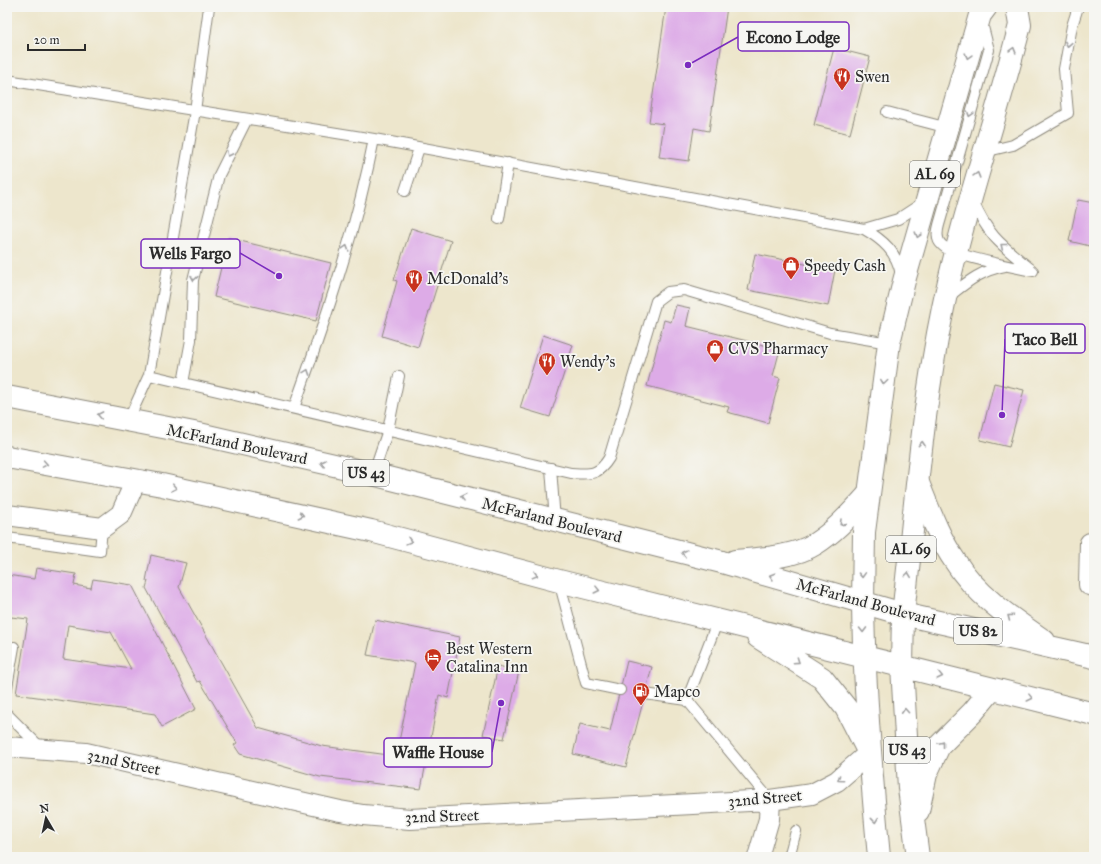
<svg xmlns="http://www.w3.org/2000/svg" width="1101" height="864" viewBox="0 0 1101 864" font-family="'IM FELL Great Primer',serif">
  <rect width="100%" height="100%" fill="#f6f6f2"/>
  <filter id="ink" filterUnits="userSpaceOnUse"><feTurbulence type="fractalNoise" baseFrequency=".025" numOctaves="2"/><feDisplacementMap in="SourceGraphic" scale="8" xChannelSelector="R" yChannelSelector="G"/><feConvolveMatrix kernelMatrix="1 2 1 2 8 2 1 2 1" color-interpolation-filters="sRGB"/></filter>
  <filter id="wash" filterUnits="userSpaceOnUse"><feTurbulence type="fractalNoise" baseFrequency=".012" numOctaves="4" result="noise"/><feDisplacementMap in="SourceGraphic" scale="16" xChannelSelector="R" yChannelSelector="G"/><feGaussianBlur stdDeviation="0.9" result="paint"/><feColorMatrix in="noise" values="0 0 0 0 0 0 0 0 0 0 0 0 0 0 0 0 0 1.4 0 .05"/><feComposite in="paint" operator="in"/></filter>
  <g filter="url(#wash)">
    <rect width="100%" height="100%" fill="#ede6cc"/>
    <g id="blocks">
      <path fill="#ddabe7" fill-rule="evenodd" d="M666 7H727L709 131 694 128 689 161 659 157 664 124 649 122Z
        M834 48 870 57 850 134 814 125Z
        M1078 200 1094 203V247L1069 241Z
        M411 228 451 241 418 347 382 336 397 281 394 280Z
        M228 238 331 263 316 321 214 297Z
        M755 254 835 270 828 306 748 290Z
        M676 305 690 308 686 326 780 349 773 376 780 378 768 423 727 412 729 407 647 386 664 320 671 322Z
        M543 335 573 345 550 417 520 408Z
        M994 383 1024 390 1009 447 980 440Z
        M151 555 186 563 179 587 258 728 322 746 396 756 415 663 367 655 375 620 460 637 448 698 439 695 421 789 320 777 240 754 234 745 237 743 200 681 197 682 146 588 148 581H146Z
        M36 568 76 574 74 585 91 588 93 579 132 585 196 709 162 727 155 714 16 694 28 619 11 617 7 638V575L34 579ZM68 625 111 632 131 669 63 659Z
        M627 661 652 667 626 767 573 754 580 724 610 731Z
        M498 666 519 671 504 739 483 735Z
        M7 830H8L12 857H7Z"/>
    </g>
  </g>
  <g filter="url(#ink)">
    <use href="#blocks" fill-opacity="0" stroke="#8c887c" stroke-width="1"/>
    <g fill="none" stroke-linecap="round" stroke-linejoin="round">
      <g stroke="#8c887c" stroke-width="12">
        <path id="service" d="M982 23 989 50 939 225C937 232 936 240 942 245 953 257 1015 267 1033 271
          M7 80 374 139 864 229C883 240 897 252 901 275
          M887 112 948 128
          M984 152 1013 145 1068 113 1064 69 1072 26 1078 7
          M405 191 419 148
          M973 201C989 238 1003 246 1032 270
          M499 219 508 163
          M864 229 898 219 924 202
          M948 297C966 283 981 270 1005 266
          M149 375 571 473C590 474 598 476 609 458L656 301 668 292 684 290 830 333 889 343
          M183 383 191 340 193 280 219 175 247 119
          M294 408C325 321 356 231 374 139
          M128 421 149 375 195 111 209 7
          M551 468 555 521
          M373 474 388 430 399 376
          M7 538 100 551 102 528
          M559 581 586 683 620 690
          M7 687 14 647
          M645 694 687 700 770 800
          M687 700 718 620
          M7 714 41 748
          M789 857 796 831"/>
      </g>
      <g stroke="#8c887c" stroke-width="22">
        <path id="minor" d="M7 515 102 528 121 514 136 480
          M1090 543 1089 585 1094 586
          M7 747 86 753 340 811 363 815 410 819 770 800 812 794 837 781 869 753
          M758 857 769 819 770 800"/>
      </g>
      <g stroke="#8c887c" stroke-width="24">
        <path id="primary" d="M863 603 864 532 889 343 904 281 980 15 986 7
          M903 614C915 512 922 409 943 308 963 212 996 120 1020 25L1017 7"/>
      </g>
      <g stroke="#8c887c" stroke-width="24">
        <path id="trunk" d="M7 397 199 434 356 470 722 562 903 614 1094 657
          M7 457 162 485 371 531 559 581 1094 714
          M918 483C929 510 939 538 955 561 976 595 1012 619 1044 641
          M735 561C758 559 795 557 815 544 836 531 852 512 869 494
          M863 603C864 688 871 772 879 857
          M903 614 902 666 909 788 918 857
          M758 637 822 678 846 708 866 747
          M918 811 926 774 939 746 973 712 992 689"/>
      </g>
      <use href="#service" stroke="#fff" stroke-width="10"/>
      <use href="#minor" stroke="#fff" stroke-width="20"/>
      <use href="#primary" stroke="#fff" stroke-width="22"/>
      <use href="#trunk" stroke="#fff" stroke-width="22"/>
    </g>
    <defs><path id="oneway-chevron" d="M-2-3.5L2.5 0L-2 3.5" fill="none" stroke-width="1.6" stroke-linecap="round" stroke-linejoin="round"/></defs>
    <g stroke="#a0a0a0">
      <use href="#oneway-chevron" transform="translate(1068 44) rotate(101)"/>
      <use href="#oneway-chevron" transform="translate(1013 50) rotate(-74)"/>
      <use href="#oneway-chevron" transform="translate(968 56) rotate(106)"/>
      <use href="#oneway-chevron" transform="translate(970 114) rotate(107)"/>
      <use href="#oneway-chevron" transform="translate(229 154) rotate(117)"/>
      <use href="#oneway-chevron" transform="translate(977 175) rotate(-74)"/>
      <use href="#oneway-chevron" transform="translate(918 235) rotate(106)"/>
      <use href="#oneway-chevron" transform="translate(1003 246) rotate(-141)"/>
      <use href="#oneway-chevron" transform="translate(346 248) rotate(-73)"/>
      <use href="#oneway-chevron" transform="translate(194 278) rotate(99)"/>
      <use href="#oneway-chevron" transform="translate(307 372) rotate(-70)"/>
      <use href="#oneway-chevron" transform="translate(884 382) rotate(98)"/>
      <use href="#oneway-chevron" transform="translate(100 415) rotate(-169)"/>
      <use href="#oneway-chevron" transform="translate(922 444) rotate(-85)"/>
      <use href="#oneway-chevron" transform="translate(323 463) rotate(-167)"/>
      <use href="#oneway-chevron" transform="translate(45 464) rotate(10)"/>
      <use href="#oneway-chevron" transform="translate(174 488) rotate(12)"/>
      <use href="#oneway-chevron" transform="translate(463 497) rotate(-166)"/>
      <use href="#oneway-chevron" transform="translate(301 515) rotate(13)"/>
      <use href="#oneway-chevron" transform="translate(842 523) rotate(136)"/>
      <use href="#oneway-chevron" transform="translate(409 541) rotate(15)"/>
      <use href="#oneway-chevron" transform="translate(684 553) rotate(-166)"/>
      <use href="#oneway-chevron" transform="translate(535 575) rotate(15)"/>
      <use href="#oneway-chevron" transform="translate(862 575) rotate(88)"/>
      <use href="#oneway-chevron" transform="translate(908 575) rotate(-83)"/>
      <use href="#oneway-chevron" transform="translate(772 576) rotate(-164)"/>
      <use href="#oneway-chevron" transform="translate(597 590) rotate(14)"/>
      <use href="#oneway-chevron" transform="translate(1010 617) rotate(-143)"/>
      <use href="#oneway-chevron" transform="translate(863 630) rotate(89)"/>
      <use href="#oneway-chevron" transform="translate(797 661) rotate(34)"/>
      <use href="#oneway-chevron" transform="translate(940 676) rotate(14)"/>
      <use href="#oneway-chevron" transform="translate(1030 698) rotate(14)"/>
      <use href="#oneway-chevron" transform="translate(905 711) rotate(-94)"/>
      <use href="#oneway-chevron" transform="translate(942 744) rotate(-52)"/>
      <use href="#oneway-chevron" transform="translate(840 779) rotate(145)"/>
      <use href="#oneway-chevron" transform="translate(875 820) rotate(84)"/>
    </g>
  </g>
  <defs>
    <g id="restaurant-pin" transform="scale(0.9)"><path d="M0 17L-7.5 6A9.5 9.5 0 1 1 7.5 6Z" fill="#c8321e" stroke="#f6f6f2"/><path d="M-5-6h1v4h1v-4h1v4h1v-4h1v5L-1.5 .5V6h-2V.5L-5-1ZM5-6V6H3V1.5H1.5Q1.5-4 5-6Z" fill="#fff"/></g>
    <g id="shop-pin" transform="scale(0.9)"><path d="M0 17L-7.5 6A9.5 9.5 0 1 1 7.5 6Z" fill="#c8321e" stroke="#f6f6f2"/><path d="M-5-2.5h2.3a2.7 3.5 0 0 1 5.4 0H5L5.5 6h-11ZM-1.5-2.5h3a1.5 2.3 0 0 0-3 0Z" fill="#fff"/></g>
    <g id="hotel-pin" transform="scale(0.9)"><path d="M0 17L-7.5 6A9.5 9.5 0 1 1 7.5 6Z" fill="#c8321e" stroke="#f6f6f2"/><path d="M-6-4.5h1.5V1H6V5H4.5V3h-9V5H-6ZM-4 0a1.8 1.8 0 1 1 3.6 0ZM.5 0V-2.5h3Q6-2.5 6 0Z" fill="#fff"/></g>
    <g id="fuel-pin" transform="scale(0.9)"><path d="M0 17L-7.5 6A9.5 9.5 0 1 1 7.5 6Z" fill="#c8321e" stroke="#f6f6f2"/><path d="M-5.5-6h7V0h2V4h1.3V-2.5L3-4.5l.8-.8L6-3V5H2.5V1h-1V6h-7ZM-4.2-4.7v3.2H.2V-4.7Z" fill="#fff"/></g>
  </defs>
  <g fill-rule="evenodd">
    <use href="#restaurant-pin" x="842" y="76"/>
    <use href="#shop-pin" x="791" y="265"/>
    <use href="#restaurant-pin" x="414" y="278"/>
    <use href="#shop-pin" x="715" y="348"/>
    <use href="#restaurant-pin" x="547" y="361"/>
    <use href="#hotel-pin" x="433" y="657"/>
    <use href="#fuel-pin" x="641" y="691"/>
  </g>
  <g text-anchor="middle" dominant-baseline="central" stroke-width="3.5" stroke-linejoin="round" paint-order="stroke">
    <g fill="#f6f6f2" stroke="#686867" stroke-width="1">
      <rect x="910" y="161" width="50" height="26" rx="3"/>
      <rect x="343" y="460" width="46" height="26" rx="3"/>
      <rect x="886" y="536" width="50" height="26" rx="3"/>
      <rect x="954" y="618" width="48" height="26" rx="3"/>
      <rect x="884" y="737" width="46" height="26" rx="3"/>
    </g>
    <g font-size="15" font-weight="bold" fill="#2b2b2b">
      <text x="935" y="174">AL 69</text>
      <text x="366" y="473">US 43</text>
      <text x="911" y="549">AL 69</text>
      <text x="978" y="631">US 82</text>
      <text x="907" y="750">US 43</text>
    </g>
    <g font-size="16" fill="#2b2b2b" stroke="#f6f6f2" text-anchor="start">
      <text x="855" y="76">Swen</text>
      <text x="804" y="265">Speedy Cash</text>
      <text x="427" y="278">McDonald's</text>
      <text x="728" y="348">CVS Pharmacy</text>
      <text x="560" y="361">Wendy's</text>
      <text x="446" y="648">Best Western<tspan x="446" dy="18">Catalina Inn</tspan></text>
      <text x="654" y="691">Mapco</text>
    </g>
    <g font-size="16" fill="#2b2b2b" stroke="#f6f6f2">
      <text transform="translate(237 444) rotate(12)">McFarland Boulevard</text>
      <text transform="translate(552 520) rotate(14)">McFarland Boulevard</text>
      <text transform="translate(866 602) rotate(15)">McFarland Boulevard</text>
      <text transform="translate(124 762) rotate(12)">32nd Street</text>
      <text transform="translate(765 798) rotate(-5)">32nd Street</text>
      <text transform="translate(442 816) rotate(-2)">32nd Street</text>
    </g>
  </g>
  <path fill="none" stroke="#7b2cbf" stroke-width="1.5" d="M688 65L738 37M279 276L240 253M1002 415L1005 339M501 703L492 752"/>
  <g fill="#7b2cbf" stroke="#f6f6f2" stroke-width="1.5">
    <circle cx="688" cy="65" r="4"/>
    <circle cx="279" cy="276" r="4"/>
    <circle cx="1002" cy="415" r="4"/>
    <circle cx="501" cy="703" r="4"/>
  </g>
  <g fill="#f6f6f2" stroke="#7b2cbf" stroke-width="1.5">
    <rect x="738" y="22" width="111" height="29" rx="4"/>
    <rect x="141" y="239" width="99" height="29" rx="4"/>
    <rect x="1005" y="324" width="80" height="29" rx="4"/>
    <rect x="384" y="738" width="108" height="29" rx="4"/>
  </g>
  <g font-size="17" text-anchor="middle" font-weight="bold" fill="#2b2b2b">
    <text x="793" y="43">Econo Lodge</text>
    <text x="190" y="259">Wells Fargo</text>
    <text x="1045" y="345">Taco Bell</text>
    <text x="438" y="758">Waffle House</text>
  </g>
  <rect width="1101" height="864" fill="none" stroke="#f6f6f2" stroke-width="24"/>
  <g transform="translate(46 818) rotate(351)" stroke="#f6f6f2" stroke-width="3" paint-order="stroke">
  <path d="M0-3L7 15L0 10L-7 15Z" fill="#2b2b2b"/>
  <text y="-6" font-size="11" font-weight="bold" text-anchor="middle" fill="#2b2b2b">N</text>
  </g>
  <path d="M28 44v6h57v-6" fill="none" stroke="#2b2b2b" stroke-width="2"/>
  <text x="34" y="44" font-size="12" fill="#2b2b2b" stroke="#f6f6f2" stroke-width="3" paint-order="stroke">20 m</text>
</svg>
